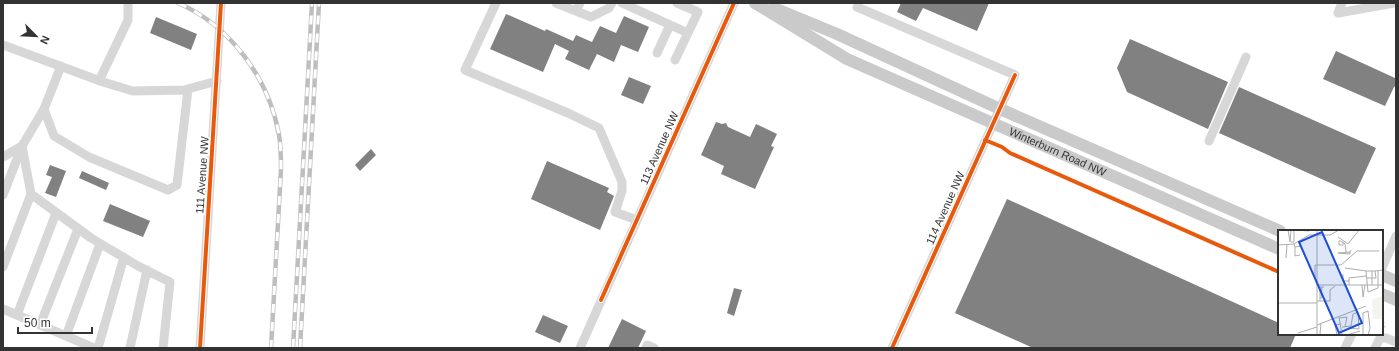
<svg xmlns="http://www.w3.org/2000/svg" width="1399" height="351" viewBox="0 0 1399 351" font-family="Arial,sans-serif">
  <rect width="100%" height="100%" fill="#fff"/>
  <path fill="#818181" d="M901 3H989L977 31 923 8 916 21 897 12Z
    M506 14 545 31 546 29 573 41 576 35 592 42 600 26 616 33 624 16 649 27 638 52 621 45 614 62 597 54 589 70 565 59 569 51 555 44 543 72 490 49Z
    M156 17 197 34 191 50 150 33Z
    M1130 39 1228 82 1208 129 1127 92 1117 68Z
    M1336 51 1395 78 1396 86 1394 87 1385 106 1323 79Z
    M629 77 651 86 643 104 621 95Z
    M1239 87 1376 148 1355 194 1219 133Z
    M716 122 722 124 726 123 728 127 750 137 756 124 777 134 771 146 774 147 755 189 721 174 724 166 701 155Z
    M371 149 376 155 360 171 355 165Z
    M547 161 609 188 607 192 614 196 600 230 531 199Z
    M50 165 66 171 56 197 45 193 52 177 46 175Z
    M82 171 109 183 106 190 79 178Z
    M1007 199 1279 323V334H1296L1290 348H1033L955 313Z
    M110 204 150 221 143 237 103 221Z
    M734 288 742 290 734 316 727 313Z
    M543 315 568 326 560 343 535 332Z
    M622 319 646 331 638 348H608Z"/>
  <g fill="none" stroke-linecap="round" stroke-linejoin="round">
    <path stroke="#d6d6d6" stroke-width="2" stroke-dasharray="2 2" stroke-linecap="butt" d="M1382 318 1385 328"/>
    <path stroke="#d7d7d7" stroke-width="9" d="M496 3 465 70 568 113 599 128 622 182V191L615 212 637 220
      M556 3 576 11
      M580 3 576 11 591 17 609 8 612 3
      M622 3 688 33
      M1342 3 1338 13 1394 3
      M857 7 1015 75 892 348
      M3 45 103 82 133 91 184 90 217 81
      M657 53 670 25
      M675 60 698 12 677 3
      M99 81 128 20V3
      M44 109 54 136 89 157 168 190 177 185 188 89
      M1209 141 1246 57
      M22 146 31 194 91 238 138 266 170 282 163 348
      M3 157 22 146
      M3 195 22 146 44 109 61 66
      M3 267 31 194
      M1382 268 1396 236
      M3 309 94 348
      M17 315 56 213
      M40 325 78 229
      M66 336 100 244
      M98 348 124 257
      M130 348 147 270
      M200 348 221 3
      M580 348 734 3
      M646 348 647 345 654 348
      M1345 348 1352 334
      M1375 348 1380 338H1386L1396 342"/>
    <g stroke="#cacaca" stroke-width="12">
      <path id="s1" d="M755 3 847 59 1279 249"/>
      <path d="M774 8 837 34 1000 109 1280 231"/>
      <path d="M1382 275 1396 281"/>
      <path d="M1382 294 1396 300"/>
    </g>
    <g stroke="#bebebe" stroke-width="4.5">
      <path id="rail" d="M178 3C231 26 269 79 279 135 281 146 281 157 281 169L271 348
        M293 348 312 3
        M300 348 319 3"/>
    </g>
    <use href="#rail" stroke="#fff" stroke-width="3" stroke-dasharray="9" stroke-linecap="butt"/>
    <g stroke="#fff" stroke-width="6">
      <path id="cycleway" d="M985 140 1002 147 1010 153 1279 272
        M601 300 734 3
        M200 348 221 3
        M892 348 1015 75"/>
    </g>
    <use href="#cycleway" stroke="#e8590c" stroke-width="4"/>
  </g>
  <g text-anchor="middle" dominant-baseline="central" stroke-width="4" stroke-linejoin="round" paint-order="stroke">
    <g font-size="11" fill="#333" stroke="#fff">
      <text transform="translate(659 148) rotate(-66)">113 Avenue NW</text>
      <text stroke="none"><textPath href="#s1" startOffset="338">Winterburn Road NW</textPath></text>
      <text transform="translate(202 175) rotate(-86)">111 Avenue NW</text>
      <text transform="translate(945 208) rotate(-66)">114 Avenue NW</text>
    </g>
  </g>
  <g transform="translate(1278 230)">
    <rect width="105" height="105" fill="#fff"/>
    <path d="M105 66V89H95L94 70Z" fill="#f1f5ed"/>
    <path fill="none" stroke="#adadad" stroke-width="1" d="M10 0 12 12 13 0M18 0 31 1M39 0V105M60 7 70 14 81 0M13 12H16V0M65 12V15H61V11H63L67 14 68 22M16 14 17 17 23 16 21 11M0 15 16 14 31 5H52L61 0M17 17V26L22 25M72 22 60 23 72 24V22L73 20M8 28 9 15M67 38 88 41M94 41V55M100 41V58L90 62 88 41H97L105 40M65 44V51H71M37 47V35H63L79 21H101M88 48H98L97 41M39 55H105M71 55V48L88 46M84 55 85 67 87 55M43 69 44 57M39 71H52V60L57 56M42 71V57H46M0 73H39M61 87 64 105M62 88 69 87 67 97M39 95 88 76M64 97 73 96 75 84 80 82 81 99 70 98M20 103 39 97M39 105 42 104 43 93M59 105 57 95 63 94M69 105 82 101M85 105V83L90 81 92 98 90 105"/>
    <path fill="#1d4ed8" fill-opacity="0.15" stroke="#1d4ed8" stroke-width="2" d="M44 2 84 93 61 103 21 12Z"/>
    <rect width="105" height="105" fill="none" stroke="#333" stroke-width="2"/>
  </g>
  <rect width="1399" height="351" fill="none" stroke="#333333" stroke-width="8"/>
  <g transform="translate(36 36) rotate(114)" stroke="#ffffff" stroke-width="3" paint-order="stroke">
  <path d="M0-3L7 15L0 10L-7 15Z" fill="#333333"/>
  <text y="-6" font-size="11" font-weight="bold" text-anchor="middle" fill="#333333">N</text>
  </g>
  <path d="M18 327v6h74v-6" fill="none" stroke="#333333" stroke-width="2"/>
  <text x="24" y="327" font-size="12" fill="#333333" stroke="#ffffff" stroke-width="3" paint-order="stroke">50 m</text>
</svg>
